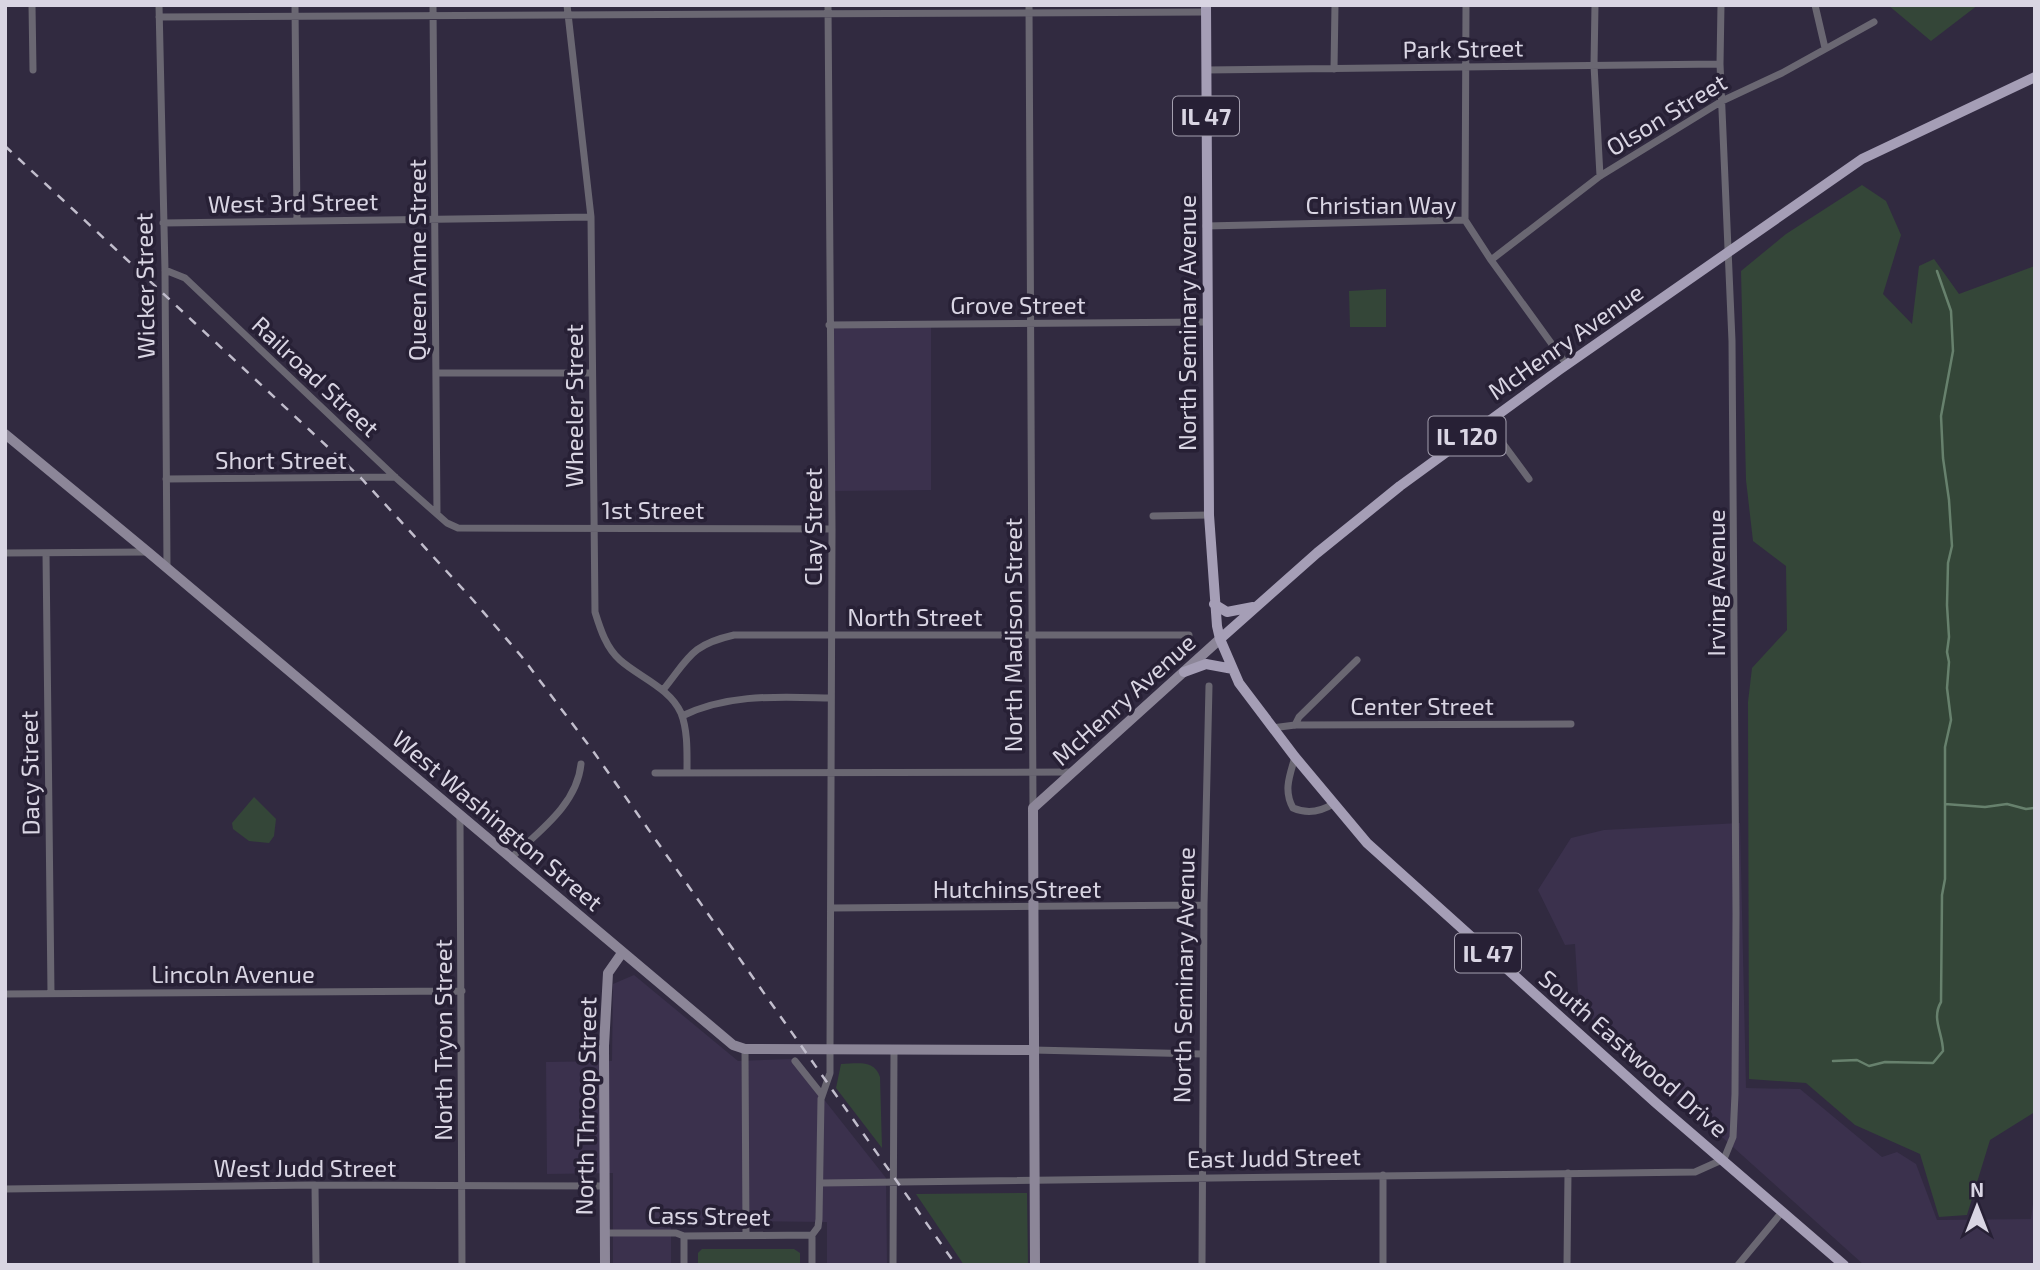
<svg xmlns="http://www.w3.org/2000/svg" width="2040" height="1270" viewBox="0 0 2040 1270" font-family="'Exo 2',sans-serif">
  <rect width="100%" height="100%" fill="#312a40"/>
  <path fill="#3b314d" d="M931 324V490L831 491 829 325Z
    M1740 823 1746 1088 1800 1089 1882 1157 1897 1152 1916 1164 1937 1220 2031 1219 2035 1188V1265H1864L1593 1021 1578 992 1575 944 1565 945 1538 890 1571 838 1604 830Z
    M634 975 738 1061 792 1059 886 1178 887 1265H827V1222L671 1220V1265H613V1173L547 1174 546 1062 612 1061 613 984Z"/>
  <path fill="#344638" d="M1888 5H1978L1931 41Z
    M1862 185 1886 201 1901 235 1883 294 1912 324 1919 266 1934 259 1959 294 2035 266V1112L1990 1140 1967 1215 1939 1217 1920 1154 1855 1125 1806 1083 1749 1079 1748 702 1752 668 1787 630 1786 566 1753 541 1746 480 1741 271 1786 234Z
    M1386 289V327H1350L1349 291Z
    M254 797 276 819 274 836 269 843 249 841 233 829 232 823Z
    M841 1064C857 1064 874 1059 880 1077L882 1148 836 1088Z
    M1027 1193 1028 1265H964L916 1194Z
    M702 1249H794L800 1253V1265H698V1253Z"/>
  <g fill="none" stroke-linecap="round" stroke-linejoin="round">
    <path stroke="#67816d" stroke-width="2.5" d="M1945 804 1985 807 2007 804 2026 809 2035 808
      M1833 1061 1857 1060 1869 1066 1885 1062 1933 1063 1943 1051C1943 1033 1931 1019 1941 1002L1942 895 1945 879V747L1951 720 1947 688 1949 662 1947 652 1949 637 1947 605 1948 563 1952 546 1949 500 1943 458 1941 416 1953 351 1951 311 1937 271"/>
    <path stroke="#6a6772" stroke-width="7" d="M32 5 33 70
      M159 5 165 270 167 567
      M295 5 297 221
      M433 5 437 514
      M567 5 591 217 595 612C600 628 606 648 620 660 639 677 670 688 681 713 688 731 687 753 687 772
      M1029 5 1033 808
      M1595 5 1594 65 1600 176
      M1815 5 1825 48
      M159 17 1206 12
      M1334 69 1335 5
      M1206 70 1720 64
      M1465 220 1466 5
      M163 223 591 217
      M1206 226 1465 220 1491 260 1567 365
      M1491 260 1600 176 1722 101 1782 73 1874 22
      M165 270 185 278 395 477 447 523 458 528 832 529
      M829 325 1207 322
      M436 373H592
      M1487 422 1529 479
      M166 479 395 477
      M1153 516 1209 515
      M5 553 148 552
      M46 553 51 993
      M663 690C689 658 690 645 734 635H1189
      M682 716C729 693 780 697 831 698
      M1295 725 1299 717 1357 660
      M1272 728 1295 725 1571 724
      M1295 757C1290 775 1283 790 1293 808 1307 814 1320 812 1333 804
      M655 773 1073 772
      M460 816 462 1265
      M511 858C538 832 577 805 581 764
      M832 908 1204 905
      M5 994 462 991
      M745 1049 746 1235
      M1033 1050 1202 1054
      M795 1061 822 1095
      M1383 1175V1265
      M821 1183 1695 1172 1724 1159 1733 1137 1735 1094 1736 914 1732 341 1720 64 1721 5
      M315 1185 316 1265
      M5 1189 315 1185 605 1186
      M605 1233H676L684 1236 812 1235
      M812 1235 818 1227 819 1219 821 1099 830 1073V1049L832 529 828 5
      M812 1235V1265
      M684 1236V1265
      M893 1265 894 1050
      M1202 1265 1204 905 1209 686
      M1567 1265 1568 1173
      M1738 1265 1782 1212"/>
    <path stroke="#8c8698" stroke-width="10" d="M5 434 148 552 733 1045 745 1049 1033 1050
      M605 1265 604 1046 608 973 622 953
      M1035 1265 1033 808 1220 639"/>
    <path stroke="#a59eb6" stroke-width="10" d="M1206 5 1209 515 1217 626 1220 639 1239 683 1295 757 1367 843 1656 1103 1844 1265
      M1214 604 1227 612 1253 607
      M1220 639 1317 553 1400 486 1559 370 1862 159 2035 77
      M1184 672 1206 664 1233 669"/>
    <path stroke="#c1bdcc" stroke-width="2.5" stroke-dasharray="9 9" stroke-linecap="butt" d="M5 146 361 478 473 600 522 657 593 751 956 1265"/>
  </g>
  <g text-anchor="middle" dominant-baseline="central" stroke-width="7" stroke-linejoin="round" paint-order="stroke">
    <g fill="#272035" stroke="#a49faf" stroke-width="2">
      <rect x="1173" y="96.5" width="66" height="39" rx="5"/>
      <rect x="1428.5" y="416.5" width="77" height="39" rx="5"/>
      <rect x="1455" y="933.5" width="66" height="39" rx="5"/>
    </g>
    <g font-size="23" font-weight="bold" fill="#d9d5e3">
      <text x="1206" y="116">IL 47</text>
      <text x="1467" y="436">IL 120</text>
      <text x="1488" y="953">IL 47</text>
    </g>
    <g font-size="24" fill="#d9d5e3" stroke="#272035">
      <text transform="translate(1463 48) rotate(-1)">Park Street</text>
      <text transform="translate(1666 114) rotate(-31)">Olson Street</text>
      <text transform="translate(293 202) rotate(-1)">West 3rd Street</text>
      <text x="1381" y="204">Christian Way</text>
      <text transform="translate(416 260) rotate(-90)">Queen Anne Street</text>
      <text transform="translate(144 286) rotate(-91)">Wicker Street</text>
      <text x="1018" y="304">Grove Street</text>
      <text transform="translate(1186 323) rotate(-90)">North Seminary Avenue</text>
      <text transform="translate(1565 341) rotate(-35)">McHenry Avenue</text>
      <text transform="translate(316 376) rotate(43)">Railroad Street</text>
      <text transform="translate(573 406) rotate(-90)">Wheeler Street</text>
      <text x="281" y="459">Short Street</text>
      <text x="653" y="509">1st Street</text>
      <text transform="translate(812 527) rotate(-90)">Clay Street</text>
      <text transform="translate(1715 583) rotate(-90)">Irving Avenue</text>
      <text x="915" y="616">North Street</text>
      <text transform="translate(1012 635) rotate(-90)">North Madison Street</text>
      <text transform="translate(1123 699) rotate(-42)">McHenry Avenue</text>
      <text x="1422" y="705">Center Street</text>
      <text transform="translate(29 773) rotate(-91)">Dacy Street</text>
      <text transform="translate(498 820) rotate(40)">West Washington Street</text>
      <text x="1017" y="888">Hutchins Street</text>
      <text x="233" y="973">Lincoln Avenue</text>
      <text transform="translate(1183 975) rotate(-89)">North Seminary Avenue</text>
      <text transform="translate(442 1040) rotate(-90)">North Tryon Street</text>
      <text transform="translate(1634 1053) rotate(41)">South Eastwood Drive</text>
      <text transform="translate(585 1106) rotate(-89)">North Throop Street</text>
      <text transform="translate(1274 1157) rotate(-1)">East Judd Street</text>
      <text x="305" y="1167">West Judd Street</text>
      <text transform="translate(709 1215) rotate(1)">Cass Street</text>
    </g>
  </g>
  <rect width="2040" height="1270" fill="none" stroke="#d9d5e3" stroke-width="14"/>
  <g transform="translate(1977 1207)" stroke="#272035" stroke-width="5" paint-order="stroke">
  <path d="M0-5L12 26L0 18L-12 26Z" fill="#d9d5e3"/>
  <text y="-10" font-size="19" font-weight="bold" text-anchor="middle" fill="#d9d5e3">N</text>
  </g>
</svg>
